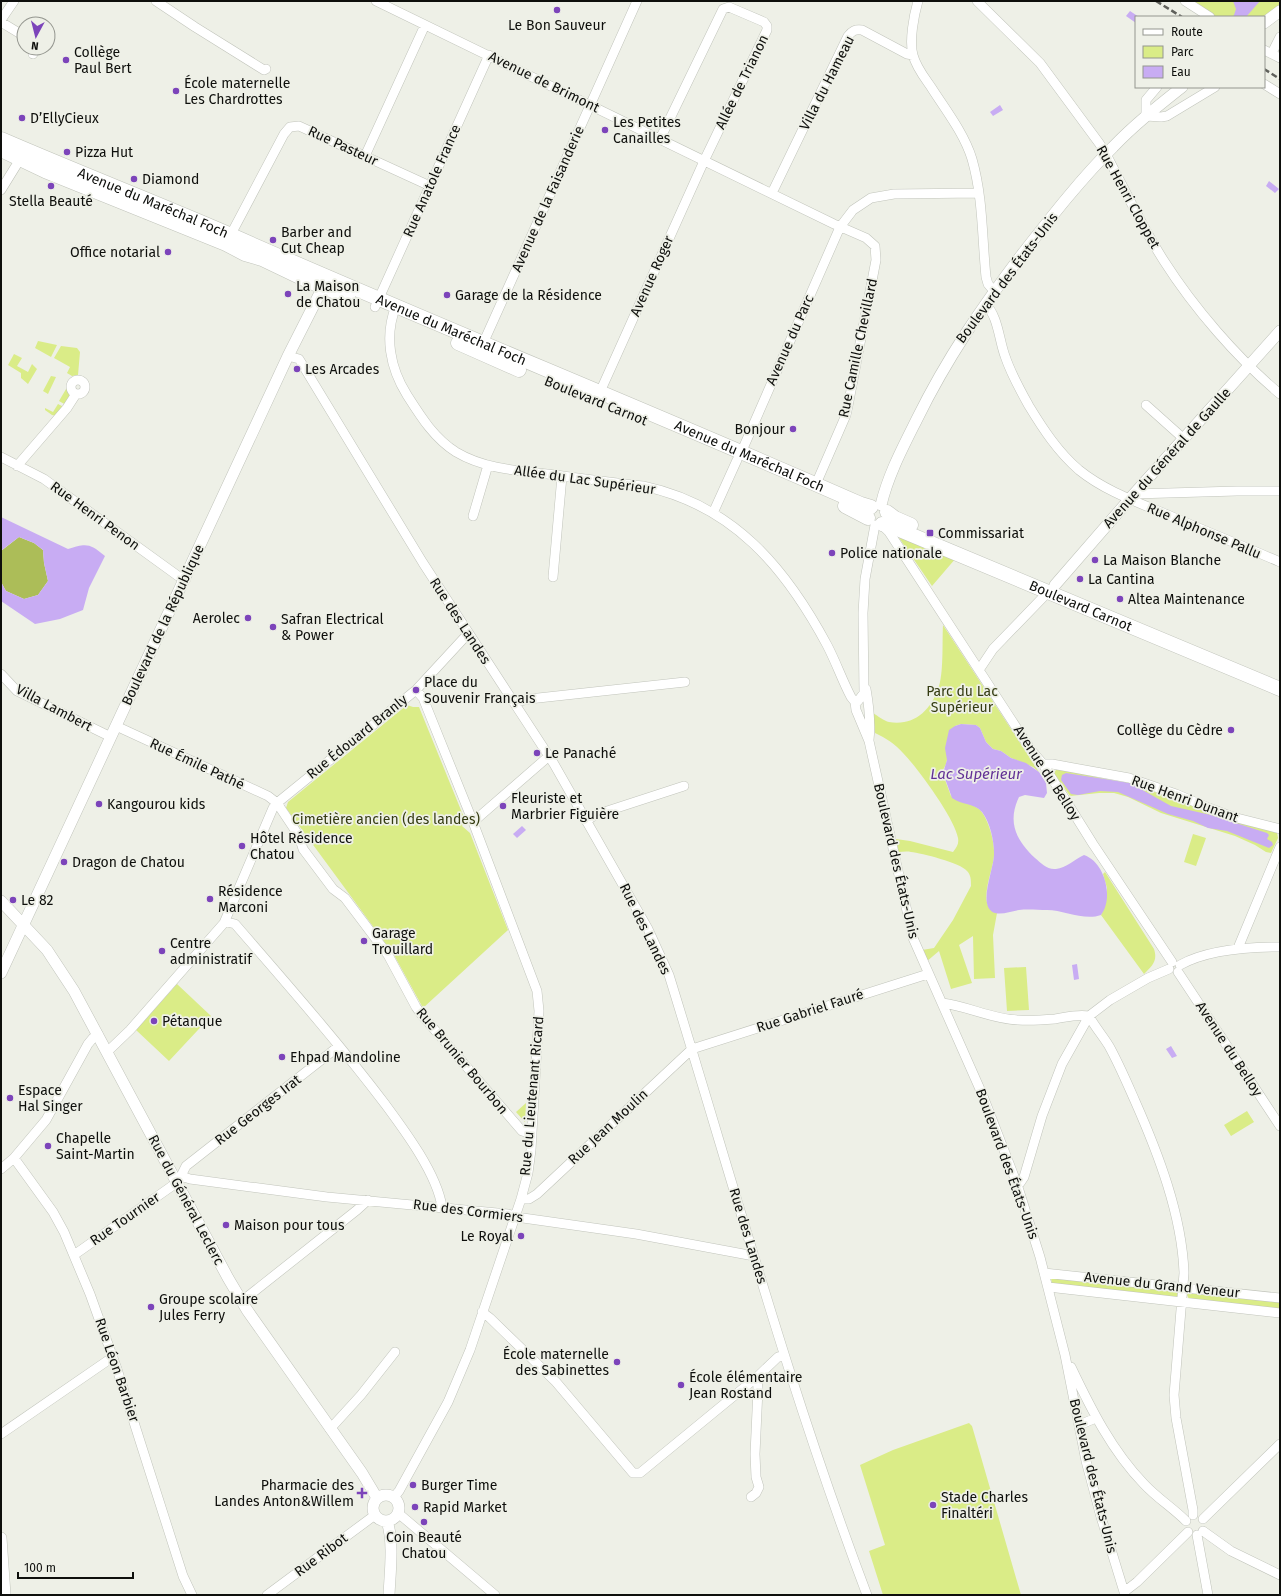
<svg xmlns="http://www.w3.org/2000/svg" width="1281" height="1596" viewBox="0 0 1281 1596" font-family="'Fira Sans',sans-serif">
  <rect width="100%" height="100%" fill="#eef0e7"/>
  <path fill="#daec87" d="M1185 1H1280V11L1264 17H1210Z
    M38 341 57 345 51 357 35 348Z
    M61 346 77 348 80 352 78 375 72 376 67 373 70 367 54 358Z
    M14 354 22 358 17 366 28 372 32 364 37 369 28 384 21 378V373L8 365Z
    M51 376 56 377 48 394 43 391Z
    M69 384V391L71 395 66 405 59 401Z
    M58 404 64 407 56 416 52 415 45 410V408L53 412Z
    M895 532 956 558 932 586Z
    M943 625 1039 772 1033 767 1011 758 1001 751 993 749 986 742 980 728 976 725 961 724 955 726 946 764 943 770 944 777 951 796C960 800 971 803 979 809 988 817 995 842 994 855 994 870 975 907 997 913L993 935 995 978 974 979 973 936 959 945 972 983 951 989 939 951 926 962 922 950 934 948 953 920 971 886C971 880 971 875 967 871 961 863 921 853 911 852 907 851 902 852 898 852L896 839 910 841 953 852C957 847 959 844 958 838 955 819 917 767 903 753 895 744 886 738 875 733L873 713C878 716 884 721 889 722 914 726 930 711 938 689 944 675 942 641 943 625Z
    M407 705 413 707H419L465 820 462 826 470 833 508 930 423 1008 394 955 286 808 288 802Z
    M1059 769 1138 786 1235 821 1277 833 1278 838 1271 853 1266 852 1255 845 1235 836 1161 813 1128 797 1114 793H1099L1070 796 1054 773 1056 770Z
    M1193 834 1206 838 1196 866 1184 862Z
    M1105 872 1154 949C1158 961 1152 966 1144 974L1101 915 1102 913 1107 888 1103 874Z
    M1026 967 1029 1010 1007 1011 1004 968Z
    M177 984 211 1016 169 1061 136 1030Z
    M526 1103 525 1122 516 1112Z
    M1247 1111 1254 1122 1231 1136 1224 1125Z
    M1051 1278 1179 1291 1177 1298 1052 1284Z
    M1189 1292 1280 1300V1310L1189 1299 1187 1295Z
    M969 1423 972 1426 1021 1595H883L869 1551 885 1545 860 1465 893 1450Z"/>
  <path fill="#acbd58" d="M19 537 34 543 43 550 44 563 48 581 38 595 24 599 6 591 1 582V551Z"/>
  <path fill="#c8acf3" d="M1233 1H1260L1246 17H1232L1234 15 1236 9Z
    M1130 11 1139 17H1136V23L1126 16Z
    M1000 105 1003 110 993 116 990 112Z
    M1269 181 1279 189 1275 193 1266 186Z
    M1 517 68 549C86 543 90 543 105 556L89 588 83 610 60 619 35 624 1 601V582L6 591 24 599 38 595 48 581 44 563 43 550 34 543 19 537 2 550 1 553Z
    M961 724 976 725 980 728 986 742 993 749 1001 751 1011 758 1026 763 1039 772 1046 783 1047 793 1044 798 1025 795 1019 797C1007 822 1016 840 1035 858 1041 863 1047 870 1056 869 1066 868 1075 859 1084 855 1105 862 1114 898 1101 915 1084 921 1064 910 1047 910 1038 910 1028 909 1019 910 1011 911 1003 915 995 913 976 907 995 867 994 853 994 841 990 822 982 812 974 803 962 805 952 798L943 773 947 760 945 748 949 730 955 726Z
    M1066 773 1130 783 1171 806 1211 815 1267 833 1269 835 1267 839 1272 842 1273 845 1269 848 1227 831 1208 828 1193 821 1168 814 1118 792 1100 791 1078 795 1071 794 1061 780 1062 775Z
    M522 826 526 830 517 838 513 834Z
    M1077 964 1079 979 1074 980 1072 965Z
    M1171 1046 1177 1056 1172 1058 1166 1049Z"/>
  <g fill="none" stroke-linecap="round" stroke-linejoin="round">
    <g stroke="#c1c4bb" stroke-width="10">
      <path id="minor" d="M156 1 195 27 264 70 266 69
        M376 1 834 224 866 238 875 246 876 260 848 406 846 415 816 484
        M918 1C914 15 909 41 913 55 916 67 924 77 931 87 945 109 964 133 972 159 983 197 982 237 986 277L988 284 994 291
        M977 1 1040 63 1099 143 1106 154C1125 190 1142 227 1164 261 1194 308 1237 358 1280 394
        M1185 1 1210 17
        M1 20 14 1
        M1 22 24 36
        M1264 50 1280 58
        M1272 53 1280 37
        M33 54 37 48
        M1264 84 1280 94
        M1157 87 1146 100V116L1161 117 1167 116 1215 87
        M365 156 425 25
        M1 190 22 156
        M772 193 848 36C852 31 855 29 862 30L907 54 913 55
        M229 238 284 134 290 127 299 126 430 186
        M985 304C998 315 999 340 1005 356 1011 374 1020 390 1029 406 1043 429 1058 452 1079 470 1105 491 1137 502 1168 515 1205 531 1243 546 1280 562
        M396 306C384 336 390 368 407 395 421 417 434 438 456 452 486 470 523 471 556 475 585 479 614 483 643 486 733 505 785 567 827 645 836 662 842 680 851 697L855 702
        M375 307 489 55
        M481 348 637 1
        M288 356 299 359 423 563 554 764 648 929 669 975C733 1182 790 1392 867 1595
        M71 387a7 7 0 1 1 14 0a7 7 0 1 1-14 0Z
        M600 392 704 161 767 30V26L764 22 729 7 723 9 660 139
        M1146 405 1184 439
        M741 453 840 227 853 210 871 198 894 194 979 193
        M1 457 44 479 178 576 186 579
        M17 466 67 408 76 394
        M1134 494 1237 491H1280
        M713 513 737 460
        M473 516 488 465
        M882 525 889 532 1031 750 1043 764 1093 844 1172 962
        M553 577 562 476
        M979 670 993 649 1051 589
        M1 674 17 691 111 737
        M866 689C869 706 871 722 869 740
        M515 702 529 699 685 682
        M855 702 856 710 869 741 913 938 983 1096 1017 1184 1040 1257 1065 1355 1086 1461 1101 1517 1125 1595
        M855 702 858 701 864 693 863 613 865 579 875 525
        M116 726 268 796 277 803 299 836 303 849 333 889 345 898 388 955 416 1007 421 1014 522 1131 532 1134
        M1043 764H1052L1129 778 1176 794 1209 808 1233 817 1280 829
        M586 821 595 815 684 786
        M473 822 549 756
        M224 923 273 808 277 803 416 690 464 638 469 635
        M1238 948 1280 847
        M1180 965C1207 950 1249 947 1280 947
        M1178 972 1280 1126
        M942 1003C968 1006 991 1019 1018 1020 1030 1021 1043 1020 1055 1019 1067 1017 1077 1014 1089 1016
        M1089 1016C1095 1027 1103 1036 1109 1046 1119 1064 1127 1083 1135 1101 1158 1153 1182 1215 1184 1273L1174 1395 1176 1418 1193 1510V1515
        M107 1052 130 1030 224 923 227 922 235 924C286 983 338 1042 385 1104 405 1131 437 1174 442 1207
        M14 1158 53 1212 64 1232 90 1294 117 1369 183 1576 192 1595
        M1 1169 14 1158 46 1120 88 1044 93 1038 98 1034
        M181 1176 190 1179 327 1197 508 1214 523 1218 636 1234 754 1256
        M1017 1184 1020 1183 1024 1177 1042 1116 1062 1064 1089 1016 1110 1000 1148 978 1169 969
        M521 1199H529L537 1194 692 1049 928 974
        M74 1255 172 1186 179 1180 186 1166 339 1046
        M1044 1273 1280 1298
        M1048 1287 1280 1313
        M242 1301 357 1210 368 1200
        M482 1312 490 1318 556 1382 633 1473H640L757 1377 778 1357 784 1355
        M1071 1367C1091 1409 1112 1451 1144 1484 1157 1498 1173 1508 1186 1521
        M1079 1425 1096 1418
        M330 1429 361 1395 395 1352
        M1 1434 107 1361 113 1359
        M394 1497 399 1491 448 1402 470 1350 521 1199 528 1173 531 1150 539 1011 537 991 473 822 423 698 416 690
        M751 1497 756 1493 759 1487 756 1477 755 1454 758 1389 757 1377
        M398 1513 495 1595
        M1203 1519 1280 1444
        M1203 1531 1231 1551 1280 1575
        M1197 1535 1208 1595
        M1124 1592 1137 1582 1188 1532
        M267 1595 375 1515"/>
    </g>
    <g stroke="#c1c4bb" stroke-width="12">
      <path id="tertiary" d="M1264 23 1280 11
        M881 505C888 475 903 447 917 419 947 358 982 307 1023 253 1052 216 1080 180 1113 147 1134 125 1158 106 1182 87
        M1055 585 1134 494 1280 331
        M1 901 47 950 74 991 228 1278 247 1310 362 1473 377 1498
        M1 973 288 356 326 281
        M373 1508a13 13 0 1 1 26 0a13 13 0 1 1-26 0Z
        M387 1521C394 1542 390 1573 389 1595
        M1 1538 5 1595"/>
    </g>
    <g stroke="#c1c4bb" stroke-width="15">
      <g id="primary">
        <path id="s1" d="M1 139C77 172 155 202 231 235 440 327 652 412 861 504L871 507"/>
        <path d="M1 150 45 171 226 244 245 254 262 259 310 282 348 297"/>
        <path d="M458 343 519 370"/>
        <path d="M845 506 868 518"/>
        <path d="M887 512 895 518 911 525"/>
        <path id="s2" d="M882 524 895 528 1280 689"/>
      </g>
    </g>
    <use href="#minor" stroke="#fff" stroke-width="9"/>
    <use href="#tertiary" stroke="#fff" stroke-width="11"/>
    <use href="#primary" stroke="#fff" stroke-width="14"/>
    <path stroke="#5f605b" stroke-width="2.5" stroke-dasharray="6 3" stroke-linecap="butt" d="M1156 1 1182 17
      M1264 69 1280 79"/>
  </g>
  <g fill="#7c44ba" stroke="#eef0e7" stroke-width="1.5">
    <circle cx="557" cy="10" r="4"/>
    <circle cx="66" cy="60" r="4"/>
    <circle cx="176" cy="91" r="4"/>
    <circle cx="22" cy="118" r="4"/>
    <circle cx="605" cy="130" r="4"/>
    <circle cx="67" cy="152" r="4"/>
    <circle cx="134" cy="179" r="4"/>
    <circle cx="51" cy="186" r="4"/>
    <circle cx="273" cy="240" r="4"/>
    <circle cx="168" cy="252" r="4"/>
    <circle cx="288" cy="294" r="4"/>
    <circle cx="447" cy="295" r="4"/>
    <circle cx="297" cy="369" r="4"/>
    <circle cx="793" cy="429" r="4"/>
    <rect x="926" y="529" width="8" height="8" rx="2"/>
    <circle cx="832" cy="553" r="4"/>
    <circle cx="1095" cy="560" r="4"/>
    <circle cx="1080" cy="579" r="4"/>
    <circle cx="1120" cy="599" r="4"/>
    <circle cx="248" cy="618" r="4"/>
    <circle cx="273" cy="627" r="4"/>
    <circle cx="416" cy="690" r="4"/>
    <circle cx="1231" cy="730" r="4"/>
    <circle cx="537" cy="753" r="4"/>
    <circle cx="99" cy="804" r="4"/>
    <circle cx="503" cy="806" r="4"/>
    <circle cx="242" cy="846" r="4"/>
    <circle cx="64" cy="862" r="4"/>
    <circle cx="210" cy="899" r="4"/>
    <circle cx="13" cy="900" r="4"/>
    <circle cx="364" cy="941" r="4"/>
    <circle cx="162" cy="951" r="4"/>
    <circle cx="154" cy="1021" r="4"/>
    <circle cx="282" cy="1057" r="4"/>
    <circle cx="10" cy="1098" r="4"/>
    <circle cx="48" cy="1146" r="4"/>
    <circle cx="226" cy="1225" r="4"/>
    <circle cx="521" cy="1236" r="4"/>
    <circle cx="151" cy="1307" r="4"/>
    <circle cx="617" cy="1362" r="4"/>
    <circle cx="681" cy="1385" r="4"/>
    <circle cx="413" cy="1485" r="4"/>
    <path d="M360 1487h4v4h4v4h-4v4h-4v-4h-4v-4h4z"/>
    <circle cx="933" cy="1505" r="4"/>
    <circle cx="415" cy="1507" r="4"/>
    <circle cx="424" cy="1522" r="4"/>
  </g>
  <g text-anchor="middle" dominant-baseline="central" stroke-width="3.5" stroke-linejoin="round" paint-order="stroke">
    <g font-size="14" fill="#0e0f0c" stroke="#eef0e7" text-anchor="start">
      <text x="557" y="25" text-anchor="middle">Le Bon Sauveur</text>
      <text x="74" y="52">Collège<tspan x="74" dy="16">Paul Bert</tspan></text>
      <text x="184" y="83">École maternelle<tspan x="184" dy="16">Les Chardrottes</tspan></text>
      <text x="30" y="118">D’EllyCieux</text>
      <text x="613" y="122">Les Petites<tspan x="613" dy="16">Canailles</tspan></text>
      <text x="75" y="152">Pizza Hut</text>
      <text x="142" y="179">Diamond</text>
      <text x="51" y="201" text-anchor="middle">Stella Beauté</text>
      <text x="281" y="232">Barber and<tspan x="281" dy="16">Cut Cheap</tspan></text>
      <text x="160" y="252" text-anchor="end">Office notarial</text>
      <text x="296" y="286">La Maison<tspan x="296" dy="16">de Chatou</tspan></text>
      <text x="455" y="295">Garage de la Résidence</text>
      <text x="305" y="369">Les Arcades</text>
      <text x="785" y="429" text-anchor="end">Bonjour</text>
      <text x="938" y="533">Commissariat</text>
      <text x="840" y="553">Police nationale</text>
      <text x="1103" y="560">La Maison Blanche</text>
      <text x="1088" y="579">La Cantina</text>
      <text x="1128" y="599">Altea Maintenance</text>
      <text x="240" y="618" text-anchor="end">Aerolec</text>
      <text x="281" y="619">Safran Electrical<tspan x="281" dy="16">&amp; Power</tspan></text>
      <text x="424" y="682">Place du<tspan x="424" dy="16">Souvenir Français</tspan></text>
      <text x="1223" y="730" text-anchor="end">Collège du Cèdre</text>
      <text x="545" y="753">Le Panaché</text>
      <text x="511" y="798">Fleuriste et<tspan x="511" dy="16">Marbrier Figuière</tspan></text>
      <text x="107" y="804">Kangourou kids</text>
      <text x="250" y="838">Hôtel Résidence<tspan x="250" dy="16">Chatou</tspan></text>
      <text x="72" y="862">Dragon de Chatou</text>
      <text x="218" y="891">Résidence<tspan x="218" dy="16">Marconi</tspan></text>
      <text x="21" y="900">Le 82</text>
      <text x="372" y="933">Garage<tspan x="372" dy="16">Trouillard</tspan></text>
      <text x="170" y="943">Centre<tspan x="170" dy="16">administratif</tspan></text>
      <text x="162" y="1021">Pétanque</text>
      <text x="290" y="1057">Ehpad Mandoline</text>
      <text x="18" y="1090">Espace<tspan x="18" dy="16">Hal Singer</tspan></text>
      <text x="56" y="1138">Chapelle<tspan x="56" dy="16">Saint-Martin</tspan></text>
      <text x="234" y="1225">Maison pour tous</text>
      <text x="513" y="1236" text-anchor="end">Le Royal</text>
      <text x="159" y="1299">Groupe scolaire<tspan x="159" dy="16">Jules Ferry</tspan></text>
      <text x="609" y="1354" text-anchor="end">École maternelle<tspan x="609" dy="16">des Sabinettes</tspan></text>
      <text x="689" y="1377">École élémentaire<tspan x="689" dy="16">Jean Rostand</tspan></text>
      <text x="354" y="1485" text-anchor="end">Pharmacie des<tspan x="354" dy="16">Landes Anton&amp;Willem</tspan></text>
      <text x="421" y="1485">Burger Time</text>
      <text x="941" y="1497">Stade Charles<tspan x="941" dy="16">Finaltéri</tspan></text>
      <text x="423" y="1507">Rapid Market</text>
      <text x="424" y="1537" text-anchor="middle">Coin Beauté<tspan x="424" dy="16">Chatou</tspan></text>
    </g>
    <g font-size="14" fill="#0e0f0c" stroke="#eef0e7">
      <text transform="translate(544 82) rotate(26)">Avenue de Brimont</text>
      <text transform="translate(742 82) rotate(-64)">Allée de Trianon</text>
      <text transform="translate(827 83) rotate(-63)">Villa du Hameau</text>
      <text transform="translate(343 146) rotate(25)">Rue Pasteur</text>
      <text transform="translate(432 181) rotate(-66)">Rue Anatole France</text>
      <text transform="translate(1128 197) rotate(61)">Rue Henri Cloppet</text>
      <text transform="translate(548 199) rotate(-66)">Avenue de la Faisanderie</text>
      <text stroke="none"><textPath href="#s1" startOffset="165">Avenue du Maréchal Foch</textPath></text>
      <text transform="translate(652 276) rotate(-66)">Avenue Roger</text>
      <text transform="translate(1007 278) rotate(-53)">Boulevard des États-Unis</text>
      <text stroke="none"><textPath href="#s1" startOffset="489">Avenue du Maréchal Foch</textPath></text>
      <text transform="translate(790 340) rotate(-66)">Avenue du Parc</text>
      <text transform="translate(858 348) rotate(-78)">Rue Camille Chevillard</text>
      <text transform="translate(596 401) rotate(22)">Boulevard Carnot</text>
      <text stroke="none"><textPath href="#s1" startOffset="813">Avenue du Maréchal Foch</textPath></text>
      <text transform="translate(1167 458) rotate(-48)">Avenue du Général de Gaulle</text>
      <text transform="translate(585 480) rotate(8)">Allée du Lac Supérieur</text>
      <text transform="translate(95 516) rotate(36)">Rue Henri Penon</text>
      <text transform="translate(1204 531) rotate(23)">Rue Alphonse Pallu</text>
      <text stroke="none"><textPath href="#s2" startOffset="215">Boulevard Carnot</textPath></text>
      <text transform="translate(460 621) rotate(57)">Rue des Landes</text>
      <text transform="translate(163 625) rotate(-65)">Boulevard de la République</text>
      <text transform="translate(54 708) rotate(28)">Villa Lambert</text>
      <text transform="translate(357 737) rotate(-39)">Rue Édouard Branly</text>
      <text transform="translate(197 764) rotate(25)">Rue Émile Pathé</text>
      <text transform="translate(1047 773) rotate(57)">Avenue du Belloy</text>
      <text transform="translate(1185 799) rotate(20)">Rue Henri Dunant</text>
      <text transform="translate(896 861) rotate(77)">Boulevard des États-Unis</text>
      <text transform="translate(645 929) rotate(64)">Rue des Landes</text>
      <text transform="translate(810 1011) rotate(-18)">Rue Gabriel Fauré</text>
      <text transform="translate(1229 1049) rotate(57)">Avenue du Belloy</text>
      <text transform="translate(462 1061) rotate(50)">Rue Brunier Bourbon</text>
      <text transform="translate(532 1096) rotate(-85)">Rue du Lieutenant Ricard</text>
      <text transform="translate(258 1110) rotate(-38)">Rue Georges Irat</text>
      <text transform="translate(608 1127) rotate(-43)">Rue Jean Moulin</text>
      <text transform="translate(1007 1164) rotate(70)">Boulevard des États-Unis</text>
      <text transform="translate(186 1200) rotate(62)">Rue du Général Leclerc</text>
      <text transform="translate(468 1211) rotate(7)">Rue des Cormiers</text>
      <text transform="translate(125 1219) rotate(-35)">Rue Tournier</text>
      <text transform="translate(748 1236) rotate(73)">Rue des Landes</text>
      <text transform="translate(1162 1285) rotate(6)">Avenue du Grand Veneur</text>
      <text transform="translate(117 1370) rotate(71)">Rue Léon Barbier</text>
      <text transform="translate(1093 1476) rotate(76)">Boulevard des États-Unis</text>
      <text transform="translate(321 1555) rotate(-37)">Rue Ribot</text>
    </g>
    <g font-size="14" fill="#343b11" stroke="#eef0e7">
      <text x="962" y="691">Parc du Lac<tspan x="962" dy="16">Supérieur</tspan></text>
      <text x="386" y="819">Cimetière ancien (des landes)</text>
    </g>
    <g font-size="15" font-style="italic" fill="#623196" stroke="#eef0e7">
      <text x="976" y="774">Lac Supérieur</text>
    </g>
  </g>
  <rect width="1281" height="1596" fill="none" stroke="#0e0f0c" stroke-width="4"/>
  <rect x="1135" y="16" width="130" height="72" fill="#eef0e7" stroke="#94968f"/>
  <rect x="1143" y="29" width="20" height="6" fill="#ffffff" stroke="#94968f"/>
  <text x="1171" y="36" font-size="12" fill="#0e0f0c">Route</text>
  <rect x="1143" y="46" width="20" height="12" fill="#daec87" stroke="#94968f"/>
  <text x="1171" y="56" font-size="12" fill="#0e0f0c">Parc</text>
  <rect x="1143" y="66" width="20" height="12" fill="#c8acf3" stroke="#94968f"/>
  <text x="1171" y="76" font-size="12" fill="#0e0f0c">Eau</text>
  <g transform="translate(36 36) rotate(187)"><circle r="19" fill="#eef0e7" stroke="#94968f"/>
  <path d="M0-3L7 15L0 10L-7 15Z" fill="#7c44ba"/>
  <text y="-6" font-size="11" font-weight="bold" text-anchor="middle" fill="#0e0f0c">N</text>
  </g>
  <path d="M18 1572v6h115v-6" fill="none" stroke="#0e0f0c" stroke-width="2"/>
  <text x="24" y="1572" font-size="12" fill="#0e0f0c" stroke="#eef0e7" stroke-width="3" paint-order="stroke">100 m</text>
</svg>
